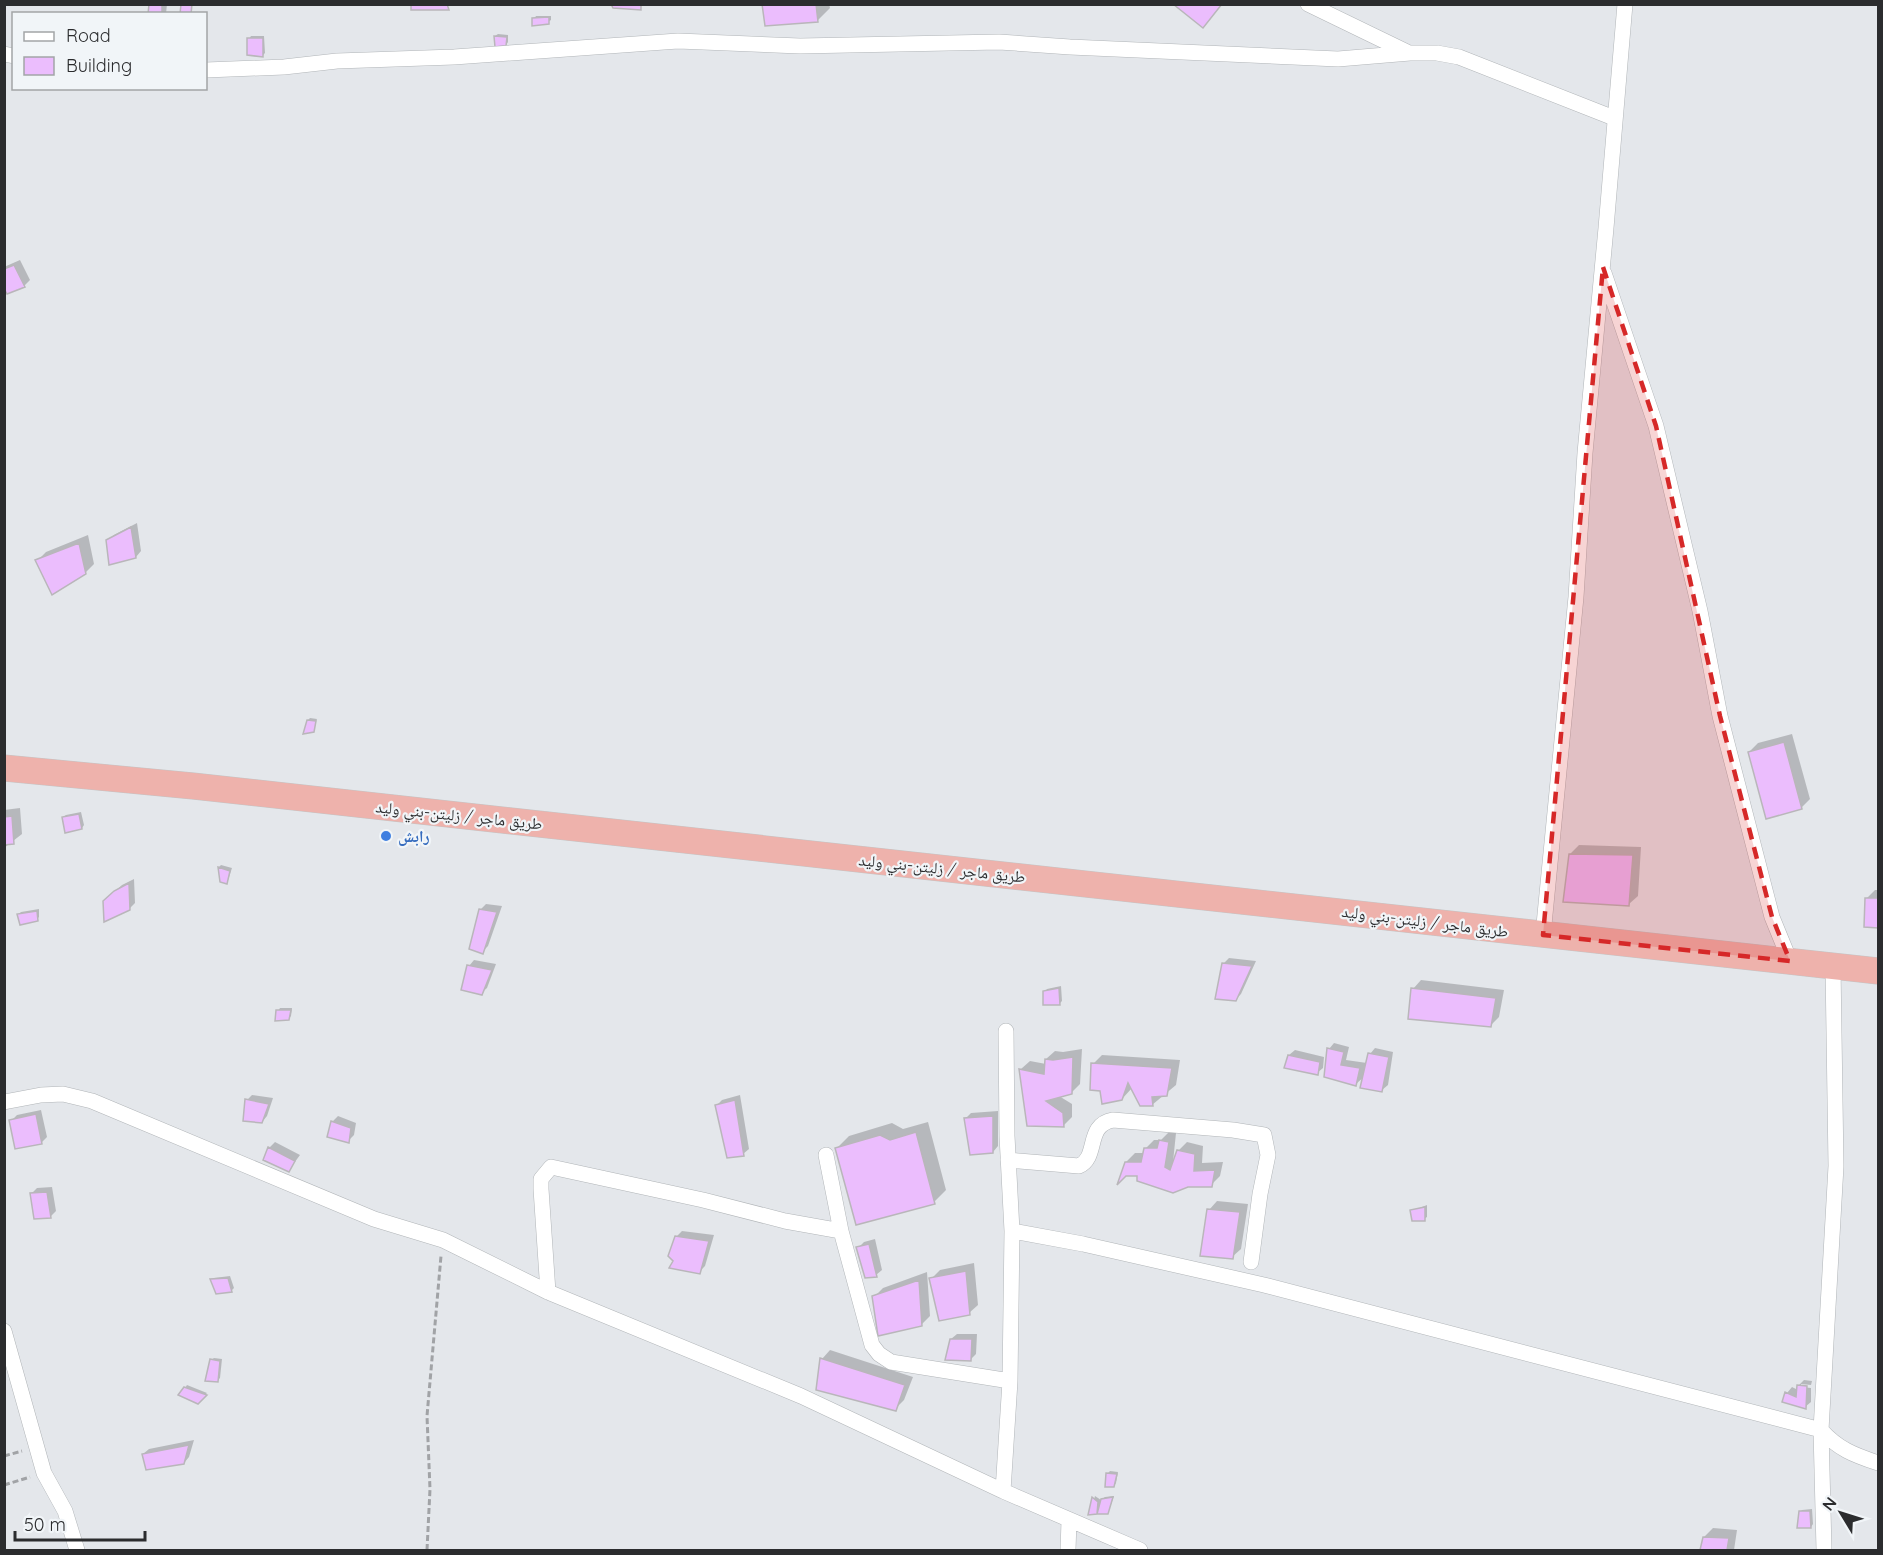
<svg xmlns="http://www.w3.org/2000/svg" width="1883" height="1555" viewBox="0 0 1883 1555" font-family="Quicksand,'Noto Naskh Arabic',sans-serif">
  <rect width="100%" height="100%" fill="#e4e7eb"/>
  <path fill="#0003" d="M151 4H167L166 14H150Z
    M764 4H829L830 8 818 20Z
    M536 16H551V20L548 22 534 19Z
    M498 34 508 35V42L506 45 495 36Z
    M251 36H264L265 53 262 56 249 39Z
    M20 260 30 280 24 286 8 292 4 286V267Z
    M137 523 141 551 136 557 108 541 114 535Z
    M88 535 94 564 85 573 37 561 46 552Z
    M310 718 317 719 313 730 308 720Z
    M1792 734 1810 799 1801 808 1749 752 1758 743Z
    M20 808 22 834 4 848V810Z
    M81 812 84 825 82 828 63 817 66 815Z
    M1579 845 1641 847 1638 896 1629 904 1570 854Z
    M221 865 232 868 227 883 221 881 219 867Z
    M134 879 135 903 129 909 110 896 122 885Z
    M1875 890H1878V926H1866V899Z
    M486 904 502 906 488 946 482 952 480 910Z
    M39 909V917L37 919 19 914 21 912Z
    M1229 958 1256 961 1241 994 1235 1000 1223 964Z
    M474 960 496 964 487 988 481 993 469 966Z
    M1421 980 1504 990 1499 1017 1490 1026 1413 989Z
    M1061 986 1062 1001 1059 1004 1045 992 1047 989Z
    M280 1008H292L291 1016 288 1019 278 1011Z
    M1334 1043 1349 1047 1346 1060 1367 1063 1370 1054 1375 1048 1393 1052 1388 1085 1382 1090 1365 1076 1356 1084 1329 1049Z
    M1082 1049 1080 1084 1071 1093 1059 1096 1072 1104V1117L1063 1126 1021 1069 1030 1061 1046 1064V1059L1055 1051 1063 1052Z
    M1295 1050 1324 1057 1323 1068 1317 1073 1289 1055Z
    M1102 1055 1180 1060 1176 1085 1152 1105 1132 1088 1122 1099 1093 1064Z
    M252 1095 273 1098 267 1116 262 1122 247 1100Z
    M740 1095 749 1149 743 1154 717 1105 722 1100Z
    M41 1110 47 1137 41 1143 11 1121 17 1115Z
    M998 1111V1146L993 1152 966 1118 971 1113Z
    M338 1116 356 1123 354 1135 348 1141 332 1122Z
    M928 1122 946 1190 934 1202 837 1148 849 1136 892 1123 903 1129Z
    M1169 1132 1176 1133 1173 1162H1174L1178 1151 1187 1142 1203 1146 1202 1163 1223 1162 1220 1176 1211 1185 1138 1175 1126 1162 1135 1153H1144L1145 1149 1154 1140H1161Z
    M275 1142 300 1155 289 1170 269 1148Z
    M52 1187 56 1211 51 1216 32 1193 37 1188Z
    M1217 1201 1248 1204 1241 1249 1232 1257 1209 1210Z
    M1427 1205V1217L1424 1219 1412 1211Z
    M682 1231 714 1235 705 1266 699 1272 675 1260 676 1237Z
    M875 1239 882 1270 876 1275 858 1248 864 1242Z
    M974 1263 978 1305 969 1313 931 1279 940 1270Z
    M927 1272 930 1316 921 1325 874 1297 883 1288Z
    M230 1276 234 1288 231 1291 212 1280 214 1278Z
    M957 1334H977L976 1354 970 1360 951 1339Z
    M830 1350 913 1377 904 1400 895 1409 822 1359Z
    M214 1358 222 1359 220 1378 218 1380 211 1360Z
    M1804 1380 1812 1381 1811 1385 1801 1384V1387L1811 1388V1402L1805 1407 1787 1393 1792 1387 1798 1390 1799 1385Z
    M187 1385 207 1393 198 1402 185 1388Z
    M194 1440 189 1457 184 1463 143 1454 149 1449Z
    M1110 1471 1118 1472 1116 1483 1114 1486 1107 1474Z
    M1095 1496 1101 1500 1105 1497 1114 1496 1108 1513H1090Z
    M1812 1509 1813 1524 1811 1527 1800 1512 1802 1510Z
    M1713 1528 1737 1530 1734 1550H1702L1704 1537Z"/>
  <path fill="#ebbdfd" stroke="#b9b6ba" stroke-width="1.5" d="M149 4H162V14H148Z
    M181 4H192L191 14H180Z
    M411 4H447L449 10H411Z
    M611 4H641V10L613 8Z
    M762 4H816L818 22 765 26Z
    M1173 4H1222L1203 28Z
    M549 17V24L532 26V18Z
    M494 36 507 37 506 46 495 47Z
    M247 38H263V57L247 55Z
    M14 265 25 287 7 294 4 289V269Z
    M131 527 136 558 109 565 106 540Z
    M79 543 86 574 52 595 35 560Z
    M307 720 316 721 314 732 303 734Z
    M1784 742 1802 809 1766 819 1748 752Z
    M79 814 82 829 65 833 62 817Z
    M12 816 14 844 4 845V817Z
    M1569 854 1633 855 1629 906 1563 902Z
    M218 867 230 871 227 884 220 882Z
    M129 883 130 910 104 922 103 901 114 891Z
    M1865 898H1878V928L1864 927Z
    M479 909 497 912 483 954 469 949Z
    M37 911 38 921 20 925 17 914Z
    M1222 963 1252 966 1236 1001 1215 999Z
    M467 965 492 970 482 995 461 990Z
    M1059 988 1060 1005H1043V991Z
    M1411 988 1496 998 1491 1027 1408 1019Z
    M276 1010H291L289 1020 275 1021Z
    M1327 1048 1344 1052 1341 1065 1360 1068 1356 1086 1324 1077Z
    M1368 1053 1389 1057 1382 1092 1360 1088Z
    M1288 1055 1320 1062 1318 1075 1284 1068Z
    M1073 1057 1072 1094 1046 1101 1063 1113 1064 1127 1027 1126 1019 1069 1044 1074 1045 1059 1053 1060Z
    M1091 1063 1172 1068 1167 1096 1152 1097 1153 1106H1140L1128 1083 1122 1100 1102 1104 1100 1091 1090 1090Z
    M245 1099 269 1104 262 1123 243 1121Z
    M735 1100 744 1156 727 1158 715 1105Z
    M36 1114 42 1144 15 1149 9 1120Z
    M993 1116V1153L970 1155 964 1118Z
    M331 1121 351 1128 349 1143 327 1137Z
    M916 1132 935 1204 856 1225 835 1148 880 1135 890 1140Z
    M1159 1140 1169 1142 1165 1167 1170 1170 1177 1150 1195 1154 1194 1171 1215 1170 1212 1187H1188L1173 1193 1137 1181V1176H1126L1117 1185 1125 1162H1141L1144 1148H1157Z
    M268 1147 295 1161 289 1172 263 1160Z
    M47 1192 51 1218 34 1219 30 1193Z
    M1425 1207V1221H1412L1410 1210Z
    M1207 1209 1240 1212 1233 1259 1200 1256Z
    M675 1236 709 1241 700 1274 669 1268 673 1261 668 1256Z
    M869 1244 877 1277 865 1278 856 1247Z
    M966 1271 970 1315 939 1321 929 1278Z
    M228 1278 232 1292 216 1294 210 1279Z
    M919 1280 922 1326 878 1336 872 1296Z
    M950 1339H972L971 1361 945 1360Z
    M820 1358 905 1385 896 1411 816 1390Z
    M210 1359 220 1361 218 1382 205 1381Z
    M1797 1385 1807 1386 1806 1409 1782 1402 1785 1392 1796 1397Z
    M184 1387 207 1395 198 1404 178 1395Z
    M189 1445 184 1464 146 1470 142 1454Z
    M1106 1473 1117 1474 1114 1487H1105Z
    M1092 1497 1098 1502 1097 1514 1088 1515Z
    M1113 1497 1108 1514H1097L1101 1499Z
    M1799 1511H1810L1811 1528H1797Z
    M1703 1537 1729 1538 1727 1550H1700Z"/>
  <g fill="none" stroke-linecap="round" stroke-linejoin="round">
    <g stroke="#b1b5b8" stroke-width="16">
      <path id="minor" d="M1308 4 1407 52
        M4 54 14 56
        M206 70 284 67 337 61 454 57 678 41 800 46 999 42 1070 47 1338 59 1410 53H1437L1459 57 1614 118
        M1604 273 1656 426 1700 611 1720 716 1772 917 1790 961
        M1543 935 1576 597 1585 453 1606 228 1625 4
        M1006 1031 1007 1136 1012 1231
        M4 1102 41 1095 63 1094 92 1101 374 1219 443 1240 548 1292 801 1396 1003 1491 1140 1550
        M826 1155 841 1231 872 1345 879 1354 891 1362 1010 1381
        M1008 1160 1079 1166C1099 1157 1085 1125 1113 1120L1233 1130 1264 1135 1268 1155 1260 1194 1251 1262
        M548 1292 541 1189V1179L551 1167 703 1200 785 1221 841 1231
        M4 1331 44 1473 65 1511 77 1550
        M1003 1491 1010 1381 1012 1231 1083 1244 1264 1285 1821 1430C1838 1449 1854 1455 1878 1463
        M1068 1550 1069 1521
        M1824 1550 1821 1430 1836 1166 1833 966"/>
    </g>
    <g stroke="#c4c4c4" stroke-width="27">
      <path id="trunk" d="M4 768 193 786 1878 971"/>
    </g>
    <path stroke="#a1a3a6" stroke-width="3" stroke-dasharray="6 3" stroke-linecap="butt" d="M4 1456 22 1451
      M4 1485 30 1477
      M427 1550 430 1489 427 1416 441 1256"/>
    <use href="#minor" stroke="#fff" stroke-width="15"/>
    <use href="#trunk" stroke="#eeb2ac" stroke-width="26"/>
  </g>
  <path fill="#d62828" fill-opacity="0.2" stroke="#d62828" stroke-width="4.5" stroke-dasharray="12 8" stroke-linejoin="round" d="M1603 267 1656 426 1720 716 1772 917 1790 961 1543 935Z"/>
  <circle fill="#3f7fe0" stroke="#f1f5f8" stroke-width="2" cx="386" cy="836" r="6"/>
  <g text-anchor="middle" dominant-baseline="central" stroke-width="4.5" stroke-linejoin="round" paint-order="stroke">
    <g font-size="16" fill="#2b2c2e" stroke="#f1f5f8">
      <text transform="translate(459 815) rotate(6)">طريق ماجر / زليتن-بني وليد</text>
      <text transform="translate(942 868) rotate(6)">طريق ماجر / زليتن-بني وليد</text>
      <text transform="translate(1425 921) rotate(7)">طريق ماجر / زليتن-بني وليد</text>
    </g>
    <g font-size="16" font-weight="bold" fill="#366cbe" stroke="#f1f5f8" text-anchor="start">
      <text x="398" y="836">رابش</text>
    </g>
  </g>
  <rect width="1883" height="1555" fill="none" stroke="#2b2c2e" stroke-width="12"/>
  <rect x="12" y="12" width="195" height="78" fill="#f1f5f8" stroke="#a2a5a7" stroke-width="1.5"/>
  <rect x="24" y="32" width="30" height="9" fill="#ffffff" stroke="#a2a5a7" stroke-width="1.5"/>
  <text x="66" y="42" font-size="18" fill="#2b2c2e">Road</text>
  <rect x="24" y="57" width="30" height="18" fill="#ebbdfd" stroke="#a2a5a7" stroke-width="1.5"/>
  <text x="66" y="72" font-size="18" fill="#2b2c2e">Building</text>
  <g transform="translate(1841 1513) rotate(308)" stroke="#f1f5f8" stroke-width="4.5" paint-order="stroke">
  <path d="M0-4.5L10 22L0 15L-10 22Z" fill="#2b2c2e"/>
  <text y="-9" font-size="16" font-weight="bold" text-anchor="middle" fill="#2b2c2e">N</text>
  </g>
  <path d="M15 1531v9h130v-9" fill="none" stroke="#2b2c2e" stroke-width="3"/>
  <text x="24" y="1531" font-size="18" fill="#2b2c2e" stroke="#f1f5f8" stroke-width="4.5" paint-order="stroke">50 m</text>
</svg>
